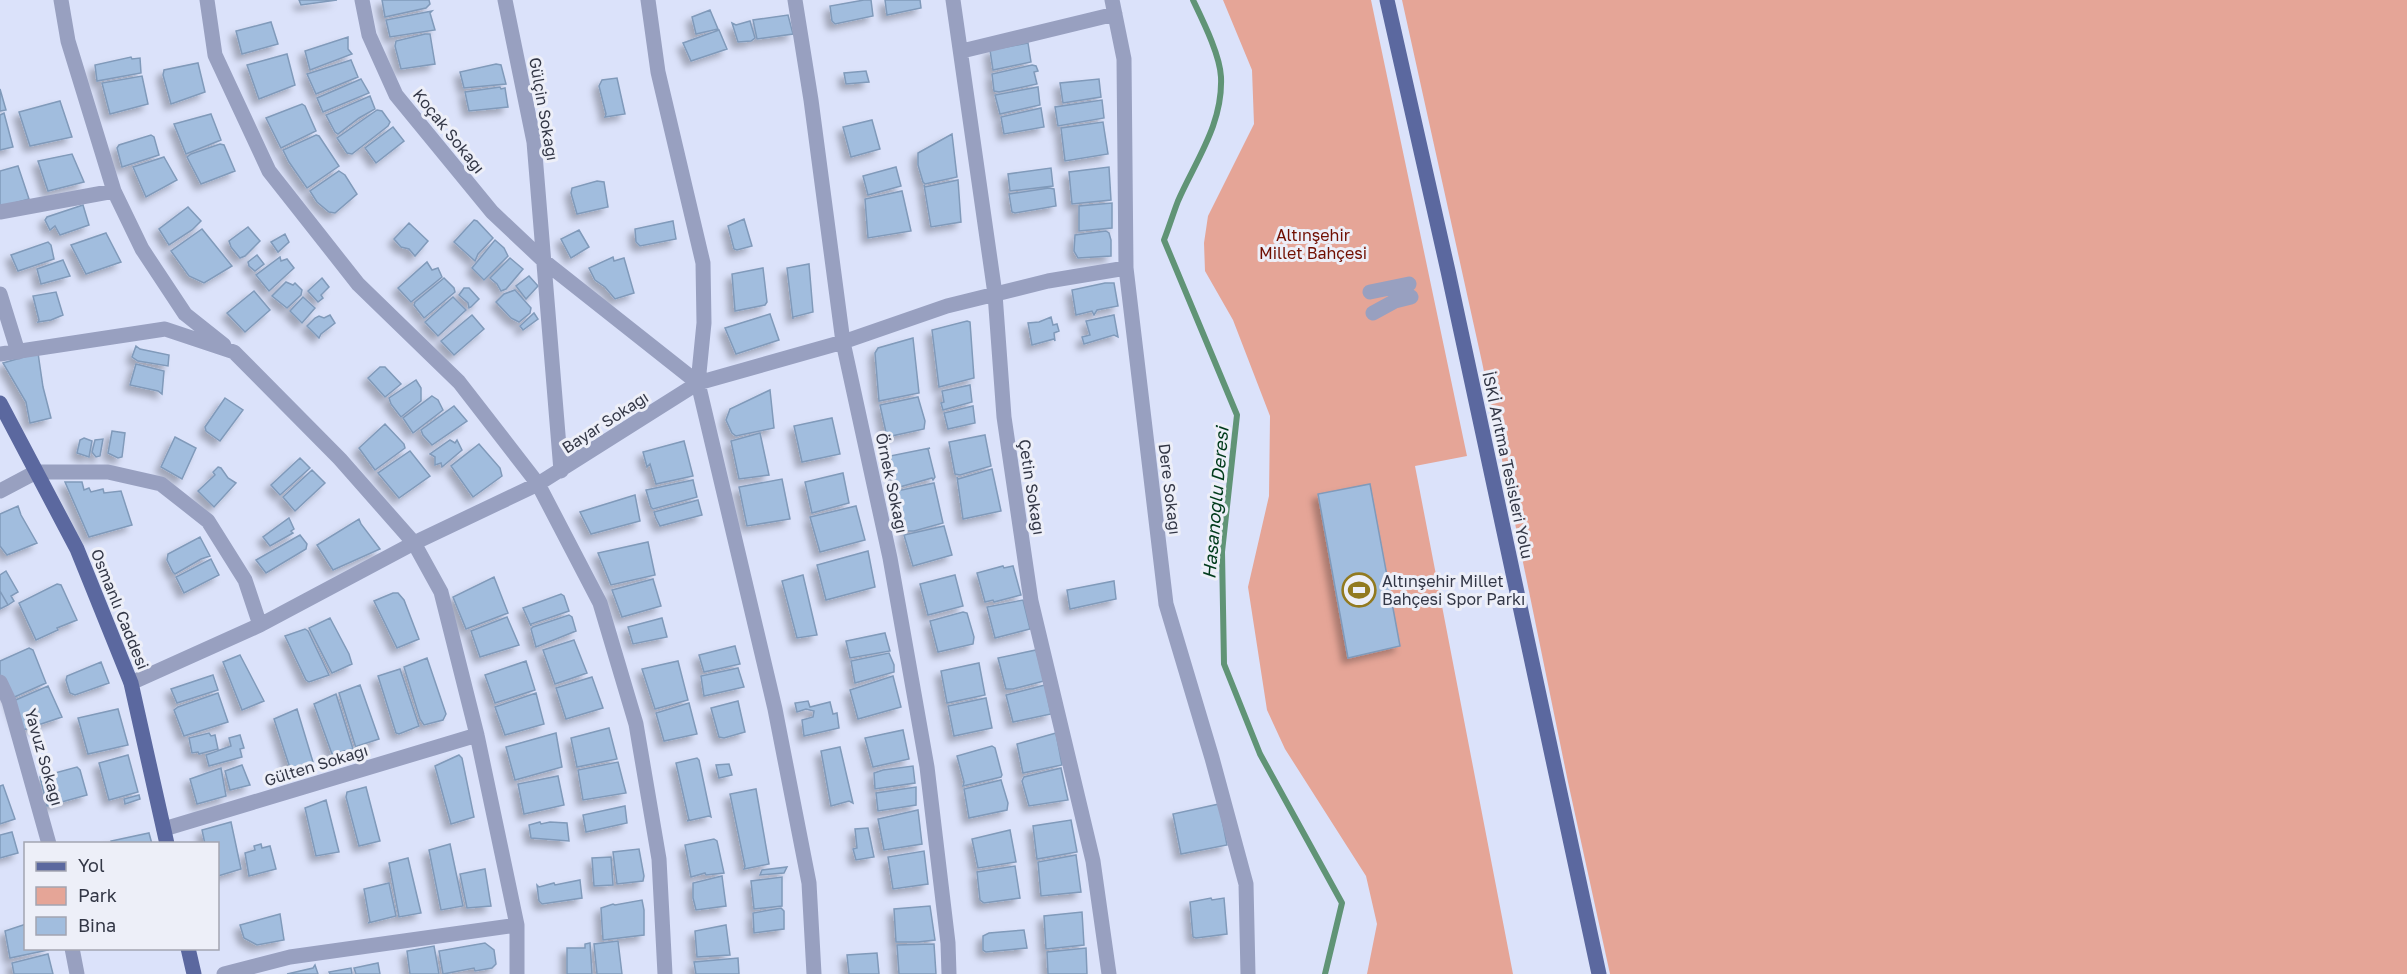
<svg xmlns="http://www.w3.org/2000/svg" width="2407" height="974" viewBox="0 0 2407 974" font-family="'Golos Text',sans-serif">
  <defs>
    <filter id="shadow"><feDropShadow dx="-5.5" dy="5.5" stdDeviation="3" flood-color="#0004"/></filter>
  </defs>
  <rect width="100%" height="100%" fill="#dbe2fa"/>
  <path fill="#e5a597" d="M1223 0H1371L1467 456 1415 466 1513 974H1367L1377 924 1366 876 1285 749 1267 710 1248 587 1269 496 1270 416 1233 320 1205 271 1204 243 1208 216 1254 124 1252 70Z
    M1402 0H2407V974H1610L1568 782 1482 362Z"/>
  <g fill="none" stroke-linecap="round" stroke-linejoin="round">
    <path stroke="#609476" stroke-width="6" d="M1193 0C1203 21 1220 55 1221 77 1223 124 1196 160 1178 201 1173 214 1169 227 1164 240L1237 415 1222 552 1224 664 1260 754 1342 903 1325 974"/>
  </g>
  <path fill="#a1bdde" stroke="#809aba" stroke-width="1.5" filter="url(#shadow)" d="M299 0H337L301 5Z
    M382 0H429L430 4 426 8 385 17Z
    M864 0H871L873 16 835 24 832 21 830 6Z
    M885 0H920L921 8 887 15Z
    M710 10 718 29 696 34 692 17Z
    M432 11 430 13 435 30 390 37 386 20Z
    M788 15 793 34 757 39 753 20Z
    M750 21 755 38 751 41 738 42 732 23 736 25Z
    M271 22 278 44 242 54 236 31Z
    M719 30 727 49 691 61 683 43Z
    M425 34H430L435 64 401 69 395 46 396 41Z
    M348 37V49L352 54 310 70 305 51Z
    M1028 43 1031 62 993 70 990 50Z
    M287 54 295 85 259 99 247 65Z
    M131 57 132 59 140 58 141 73 97 81 95 65Z
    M351 60 358 77 316 94 307 74Z
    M198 63 205 92 171 104 163 75 164 70Z
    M496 64 501 65 506 84 464 88 460 72Z
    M1032 65 1036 66 1038 71 1034 72 1037 84 999 92 994 91 992 74Z
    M866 71 869 82 846 84 844 73Z
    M142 76 148 104 110 114 102 83Z
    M617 78 625 114 605 117 606 114 599 86 602 80Z
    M361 79 369 93 323 112 317 98Z
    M1099 79 1101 97 1063 103 1060 83Z
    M500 87 501 89 505 88 508 107 469 111 465 92Z
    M1038 87 1040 105 1000 114 995 95Z
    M0 89 6 110 0 111Z
    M370 96 375 109 359 118 338 134 335 132 326 115Z
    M1102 100 1104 118 1058 126 1055 107Z
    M60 101 72 137 30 146 19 112Z
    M302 104 305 106 316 131 281 148 266 118Z
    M1041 108 1044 127 1004 134 1001 117Z
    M377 110 382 111 390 122 388 126 352 154 347 153 337 138Z
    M4 113 13 147 0 150V115Z
    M211 114 221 140 186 154 174 124Z
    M872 120 880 149 851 157 843 127Z
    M1103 122 1108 154 1065 161 1061 128Z
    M393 127 404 141 376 163 365 148Z
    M952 134 957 177 925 184 923 182 918 165V153Z
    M151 135 154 137 159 155 122 167 117 148 119 145Z
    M316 135 319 136 339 166 307 188 289 162 283 150Z
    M220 144 224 145 235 171 201 184 187 157 191 154Z
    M72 154 84 182 48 191 38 161Z
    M164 157 177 180 146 197 133 167Z
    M18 166 29 199 0 207V171Z
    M896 167 901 186 868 195 863 176Z
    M1109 167 1111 200 1072 204 1069 172Z
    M1051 168 1053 186 1010 191 1008 174Z
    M339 171 345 175 357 194 335 213 329 212 317 202 310 191Z
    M958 180 961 222 931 227 924 185 925 187Z
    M597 181 604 182 608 207 577 214 571 193 572 188Z
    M1049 188 1054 189 1056 206 1015 213 1012 212 1009 194Z
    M902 191 911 231 868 238 865 199Z
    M1112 203V228L1079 231V206Z
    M83 205 89 225 60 235 55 226 50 230 45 220 47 217Z
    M188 207 201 221 192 230 169 245 159 229Z
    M744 219 752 246 737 250 734 249 728 226Z
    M474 220 477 221 493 238 478 254 475 261 454 242Z
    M673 221 676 239 640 246 636 242 635 229Z
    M409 223 428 241 415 256 409 249 401 247 394 239Z
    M248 227 260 241 245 256 240 258 231 247 229 241Z
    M202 229 232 266 204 283 189 276 171 251Z
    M579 230 589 247 571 258 561 239Z
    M1106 231 1109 233 1111 240V256L1078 258 1074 251 1075 235Z
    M106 233 121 262 86 274 71 245Z
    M285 234 289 242 278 252 271 242Z
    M495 240 504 248 508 256 484 280 472 268Z
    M48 242 51 245 54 259 18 271 11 255Z
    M257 255 264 264 255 271 249 266 248 262Z
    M280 257 281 261 287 259 294 268 269 291 256 275Z
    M613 257 614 261 624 258 634 293 615 299 605 287 595 280 589 268Z
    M510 258 523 269 506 289 501 291 497 284 490 278Z
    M63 260 70 276 41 284 37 269Z
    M427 262 432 270 438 268 442 277 411 302 398 288Z
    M809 264 813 312 793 317V319L787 268Z
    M763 268 767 302 765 305 735 311 732 274Z
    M529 276 538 286 526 299 516 286Z
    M322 278 329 287 321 295 323 298 318 302 308 291Z
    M444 278 454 288 455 292 424 318 414 305 415 302Z
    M286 282 293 285 295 283 302 290 301 295 287 308 272 296Z
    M1105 283H1114L1118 306 1097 310 1094 315 1092 311 1076 315 1072 290Z
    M464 288H469L479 299 471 307 469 308 468 303 459 295Z
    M515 290 531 308 530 313 519 322 511 318 496 302 504 294Z
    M254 291 270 310 245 332 227 313Z
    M56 292 63 315 51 320 38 322 39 320 33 296Z
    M303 297 315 308 302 323 290 311Z
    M453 297 466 310 438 336 425 322Z
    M534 313 538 319 523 330 520 326Z
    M770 314 779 340 736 354 725 328Z
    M330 315 335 323 321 334 319 338 307 326 315 318 319 316 324 318Z
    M472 315 484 329 454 355 441 341Z
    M1114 315 1118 337 1114 335 1084 344 1082 337 1090 335 1086 321Z
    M1051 317 1053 325 1057 324 1059 331 1054 333 1055 341 1054 339 1032 345 1028 323 1039 322Z
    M967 321 970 322 974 378 939 387 932 330Z
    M913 338 919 393 879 401 875 353 878 348Z
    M136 346 140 349 169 355 168 366 138 361 132 357Z
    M38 353 43 387 51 418 30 423 26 402 3 363Z
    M136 364 164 371 162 394 158 391 130 385Z
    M380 367H385L401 384 385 397 368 378Z
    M416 380 421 388V401L401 417 391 404 389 398Z
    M970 385 972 402 943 410 941 403 944 402 942 391Z
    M770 390 774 428 736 436 732 433 726 420 730 409Z
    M432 396 438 400 443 410 413 433 403 418Z
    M918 397 925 421 924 429 887 437 880 405Z
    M225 398 243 410 220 441 206 431 205 427Z
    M454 406 467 421 432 445 423 435 421 430Z
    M973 406 975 423 948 429 944 413Z
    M832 418 840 454 802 462 794 426Z
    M385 424 404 444 405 448 375 470 359 448Z
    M112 431 125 433 122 457 118 458 108 453Z
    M760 433 769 475 739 479 731 441Z
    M985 435 991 466 960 475 955 474 949 442Z
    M175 437 196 448 182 479 161 467Z
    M84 438 92 441 89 457 77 453 80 440Z
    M103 439 100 456 96 457 92 452 95 440Z
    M450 440 455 443 457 440 462 450 442 467 441 463 435 465V457L430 454Z
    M684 441 693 476 656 484 650 464 647 467 643 452Z
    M479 444 500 468 502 476 473 497 451 466Z
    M930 448 928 449 935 477 933 480 932 478 896 488 890 456Z
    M410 451 430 476 399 498 378 473Z
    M300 458 310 468 280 495 271 485Z
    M218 467 221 468 228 478 236 483 214 507 198 491 215 475 213 472Z
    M992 469 1001 511 963 519 957 477 958 479Z
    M312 470 325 483 295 511 283 497Z
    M843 473 849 503 812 513 805 482Z
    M782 479 790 519 747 526 739 487Z
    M693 480 697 497 653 509 651 507 646 490Z
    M65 482H82L84 490 89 488 91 492 103 489 104 493 121 491 132 525 89 537Z
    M934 483 943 523 914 531H906L897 491Z
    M1370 484 1400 646 1348 658 1318 494Z
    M635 495 640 521 591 534 580 512Z
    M698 500 702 515 660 526 656 518 654 512Z
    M18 506 21 515 37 543 7 555 0 546V514Z
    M856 506 865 540 820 552 810 517Z
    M289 518 294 529 291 531 293 533 270 546 263 537Z
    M359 519 361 524 380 549 333 570 317 545Z
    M944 526 952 555 913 566 904 535Z
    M300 535 307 544 306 549 266 573 256 560Z
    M200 537 210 556 201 559 175 574 173 572 167 560 168 554Z
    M648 542 655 575 611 585 598 553Z
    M868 551 875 587 826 600 817 565Z
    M211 559 219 575 184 593 176 577Z
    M1003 566 1004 568 1013 566 1021 595 994 602 993 600 985 602 977 573Z
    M6 571 18 592 11 596 14 601 8 605 0 591V575Z
    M803 575 817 635 797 638 782 581Z
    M955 575 963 606 928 615 920 584Z
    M494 577 508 613 466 629 453 597Z
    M653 579 661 606 622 617 612 590Z
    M1114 581 1116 599 1070 609 1067 590Z
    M57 584 61 585 77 620 57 628 58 630 36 640 19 603Z
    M0 591 8 605 0 609Z
    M393 593H398L404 600 419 639 397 648 374 601Z
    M561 594 564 596 569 611 531 624V626L523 608Z
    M1023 600 1030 629 995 638 987 607Z
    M963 612 967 613 974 637 973 644 938 652 930 621Z
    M569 615 572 617 576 631 536 647 531 629 533 627Z
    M507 617 519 645 480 657 471 631Z
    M330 618 349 654 352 664 332 673 309 628Z
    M662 618 667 637 633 644 628 627Z
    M305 629 308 631 329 675 309 682 306 680 285 636Z
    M885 633 890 651 850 658 846 641Z
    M574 640 587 673 555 684 543 650Z
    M735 646 740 664 704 672 699 655Z
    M29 648 33 650 46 683 10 699 0 676V661Z
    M1036 650 1044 681 1013 689H1006L998 658Z
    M889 653 894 665V672L855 683 851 661Z
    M240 655 264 701 242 710 223 662Z
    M427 658 446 714 443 720 424 725 420 719 404 667Z
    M526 661 535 690 495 703 485 675Z
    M678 661 688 700 655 709 642 669Z
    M101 662 109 683 75 695 70 693 66 680 67 676Z
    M979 663 985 695 947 703 941 671Z
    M738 668 744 687 704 696 701 676Z
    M400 669 419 726 399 734 396 733 378 676Z
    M213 675 218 690 177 703 171 689Z
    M893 676 901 707 858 719 850 690Z
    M592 677 603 708 566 719 556 688Z
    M360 685 379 739 357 746 356 748 339 693Z
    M1045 685 1051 714 1013 722 1006 695Z
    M48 686 62 717 23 730 11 702Z
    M218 693 228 722 184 736 174 710 178 707Z
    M536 693 544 724 505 735 495 707Z
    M336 694 353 749 332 754 314 704Z
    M986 698 992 728 954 736 948 706Z
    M738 701 745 732 724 738 719 737 711 708Z
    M808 701 810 707 830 702 833 714 837 713 839 728 804 736 802 720 813 717 814 711 806 709 797 712 795 703Z
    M689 703 697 734 664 741 656 713Z
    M118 709 128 745 88 754 78 718Z
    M297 709 313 762 290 768 274 719Z
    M609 728 617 759 577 767 571 738Z
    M903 730 909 759 873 767 865 738Z
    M209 733 211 736 215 735 218 749 199 754 198 752 192 753 189 738Z
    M556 733 562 767 515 780 506 747Z
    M1056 733 1062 765 1023 773 1017 744Z
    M240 735 244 748 240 749 242 757 209 766 206 755 231 746 229 738Z
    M992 746 995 748 1002 775 1001 777 963 786 964 782 957 756Z
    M840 747 853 803 849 801 831 806 821 751Z
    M128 755 138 792 109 800 99 763Z
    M459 755 462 758 474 817 451 824 435 766Z
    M697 758 699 760 711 817 709 816 687 821 689 820 676 763Z
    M618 762 626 793 583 800 578 770Z
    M729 764 732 775 719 778 716 765Z
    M242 765 250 785 230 790 225 771Z
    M913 766 915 783 875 789 874 773 883 770Z
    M77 767 80 770 87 795 47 806 40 777Z
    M221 768 226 796 197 804 190 779Z
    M1061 768 1068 800 1029 806 1022 781 1024 777Z
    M558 776 564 805 524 814 518 784Z
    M1001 780 1008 803 1007 810 969 818 964 789Z
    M3 785 15 819 0 824V786Z
    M366 787 380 841 359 846 346 797 347 792Z
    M916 787V805L878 811 876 793Z
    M756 789 769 864 744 869 745 866 730 794Z
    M139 795 140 799 125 804 124 799Z
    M326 800 339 852 316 856 305 808Z
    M1219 804 1227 845 1181 854 1173 814Z
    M625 806 627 823 586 832 583 815Z
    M918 810 922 844 884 850 878 819Z
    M1071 820 1077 852 1037 859 1033 826Z
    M231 822 241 869 218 876V844H205L202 830Z
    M540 822 541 824 550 822 567 823 569 841 531 838 529 825Z
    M868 828 874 857 856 860 853 849 857 848 855 829Z
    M1010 830 1016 862 978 868 972 839Z
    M12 832 18 853 0 858V835Z
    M149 833 152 844H112L111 841Z
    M714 839 717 841 724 873 706 875 705 873 691 877 685 845Z
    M261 844 262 848 270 846 276 869 249 876 245 853 255 850 254 846Z
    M450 844 463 906 441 910 429 850Z
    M639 849 644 876 643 881 617 884 613 852Z
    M924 851 928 884 893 889 888 857Z
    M1076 855 1081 892 1041 896 1038 862Z
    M611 857 613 885 594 886 592 858Z
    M408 858 421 913 399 917 389 863Z
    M1015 866 1020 898 984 903 980 900 977 872Z
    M787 867 784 873 760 875 762 870Z
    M485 869 491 906 467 908 460 874Z
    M722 876 726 906 696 910 693 898V883Z
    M782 877V906L754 909 751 881Z
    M580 880 582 898 542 904 539 901 537 885 539 887 554 883 555 885Z
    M389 883 396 916 368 923 370 922 364 889Z
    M1211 898 1212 900 1224 898 1227 934 1196 938 1193 937 1190 902Z
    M642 900 644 910V935L603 940 601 908 613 904 615 905Z
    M930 906 935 940 918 942H896L894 909Z
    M781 908 784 911V929L754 933 753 913Z
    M1082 912 1084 945 1046 949 1044 916Z
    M280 914 284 940 257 945 244 938 240 925Z
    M26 924V948H47L48 950 10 958 5 931Z
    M726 925 730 955 697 957 695 931Z
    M1024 930 1027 948 986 952 983 950V936L989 933Z
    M618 941 622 974H597L594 944Z
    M485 943 494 950 496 964 492 968 475 971 474 968 443 974 439 951Z
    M590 943 592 974H567V948H585V944Z
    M934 944 936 974H899L897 945Z
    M434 946 439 974H410L407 951Z
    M1086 948 1087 974H1048L1047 952Z
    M877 953 879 974H849L847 955Z
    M48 954 53 974H14L12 963Z
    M738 958 739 974H696L694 962Z
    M378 963 380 974H356L354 968Z
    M315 965 318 974H287L313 968Z
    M351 968 352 974H330L329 972Z"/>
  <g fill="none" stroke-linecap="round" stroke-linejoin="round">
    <path stroke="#98a0c0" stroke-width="15" d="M61 0 68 41 114 191 142 249 185 314 224 345
      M207 0 215 55 269 171 358 284 459 382 538 484 600 603 636 724 659 859 665 974
      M362 0 369 35 396 95 492 212 545 262 698 383
      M505 0 534 142 561 471
      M648 0 658 72 703 263 704 323 698 383 775 709 809 883 814 974
      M795 0 811 100 843 342 890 558 927 767 948 943 949 974
      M953 0 995 294 1004 417 1031 601 1093 861 1109 974
      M1112 0 1124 59 1126 268 1166 604 1212 758 1246 884 1248 974
      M962 51 1115 14
      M0 212 114 191
      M1370 292 1409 284
      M0 294 18 352
      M1373 313 1395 301 1411 297
      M0 354 165 329 234 352 340 459 414 543 441 592 477 735 517 925V974
      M0 491 36 472H108L161 484 208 521 245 580 260 625
      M0 682 9 701 49 844
      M131 683 260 625 414 543 538 484 698 383 843 342 947 306 1048 281 1126 268
      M164 829 477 735
      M72 948 77 974
      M224 974 290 957 517 925"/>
    <path stroke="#5b689f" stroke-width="15" d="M1387 0 1448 271 1599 974
      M0 403 77 549 131 683 167 844
      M188 948 194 974"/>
  </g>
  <defs>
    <g id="stadium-ring" transform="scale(1.725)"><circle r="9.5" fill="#edeff8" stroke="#927a20" stroke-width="1.5"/><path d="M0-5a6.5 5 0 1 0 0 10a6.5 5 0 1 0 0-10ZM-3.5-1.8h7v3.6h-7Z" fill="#927a20"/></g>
  </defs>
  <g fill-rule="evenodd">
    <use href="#stadium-ring" x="1359" y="590"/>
  </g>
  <g text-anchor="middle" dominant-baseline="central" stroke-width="6" stroke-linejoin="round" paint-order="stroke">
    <g font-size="16" fill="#333746" stroke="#edeff8">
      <text transform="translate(544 109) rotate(80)">Gülçin Sokağı</text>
      <text transform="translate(449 131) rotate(51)">Koçak Sokağı</text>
      <text transform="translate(605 422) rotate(-33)">Bayar Sokağı</text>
      <text transform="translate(1508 465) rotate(78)">İSKİ Arıtma Tesisleri Yolu</text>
      <text transform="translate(892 483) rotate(78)">Örnek Sokağı</text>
      <text transform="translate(1032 487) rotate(81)">Çetin Sokağı</text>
      <text transform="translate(1170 489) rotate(83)">Dere Sokağı</text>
      <text transform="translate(120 609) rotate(68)">Osmanlı Caddesi</text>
      <text transform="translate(44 757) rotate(74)">Yavuz Sokağı</text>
      <text transform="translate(316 765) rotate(-17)">Gülten Sokağı</text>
    </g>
    <g font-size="16" fill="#700e00" stroke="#edeff8">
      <text x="1313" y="235">Altınşehir<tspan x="1313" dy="18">Millet Bahçesi</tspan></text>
    </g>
    <g font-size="16" fill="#333746" stroke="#edeff8" text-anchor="start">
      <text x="1382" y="581">Altınşehir Millet<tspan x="1382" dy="18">Bahçesi Spor Parkı</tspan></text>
    </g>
    <g font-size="18" font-style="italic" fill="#003b1b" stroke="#edeff8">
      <text transform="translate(1215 503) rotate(-85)">Hasanoğlu Deresi</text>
    </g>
  </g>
  <rect x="24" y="842" width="195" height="108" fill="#edeff8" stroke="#a3a5b1" stroke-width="1.5"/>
  <rect x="36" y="862" width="30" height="9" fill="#5b689f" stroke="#a3a5b1" stroke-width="1.5"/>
  <text x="78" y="872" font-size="18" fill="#333746">Yol</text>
  <rect x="36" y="887" width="30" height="18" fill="#e5a597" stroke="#a3a5b1" stroke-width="1.5"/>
  <text x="78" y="902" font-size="18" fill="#333746">Park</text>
  <rect x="36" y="917" width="30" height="18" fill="#a1bdde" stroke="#a3a5b1" stroke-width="1.5"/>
  <text x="78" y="932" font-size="18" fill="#333746">Bina</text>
</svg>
